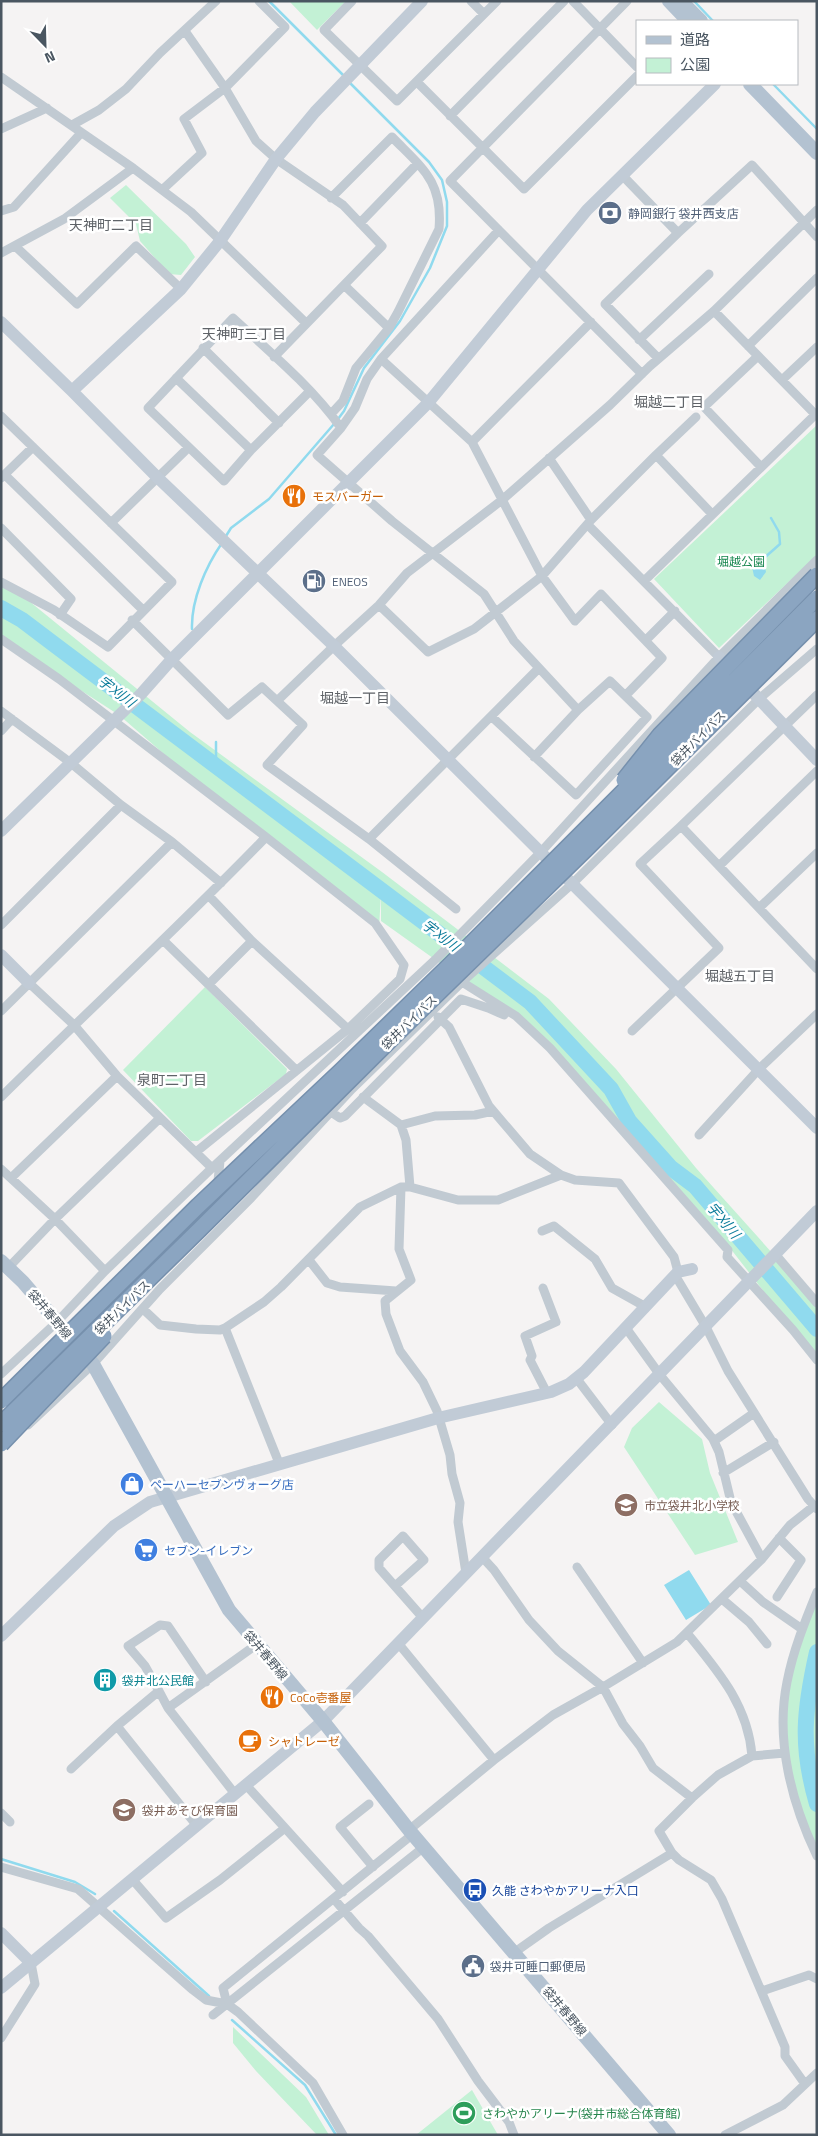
<svg xmlns="http://www.w3.org/2000/svg" width="818" height="2136" viewBox="0 0 818 2136" font-family="'Titillium Web','Noto Sans JP',sans-serif">
  <rect width="100%" height="100%" fill="#f5f3f3"/>
  <path fill="#c3f1d5" d="M289 1H346L317 30Z
    M126 185 186 244 195 257 181 275 169 274 140 241 136 224 110 198Z
    M817 425V555L719 648 654 579Z
    M1 583 13 588 190 732 382 872 549 999 616 1069 696 1168 817 1303V1360L730 1248 513 1010 468 983 381 921V893L379 929 217 800 119 715 1 639Z
    M205 987 287 1069 286 1074 198 1141H191L123 1070Z
    M659 1402 702 1439 710 1473 738 1542 695 1555 624 1447 632 1428Z
    M817 1593V1854L802 1810 785 1750 784 1707 794 1657Z
    M233 2027 306 2097 329 2135H317L256 2071 233 2043Z
    M472 2090 498 2135H416Z"/>
  <path fill="#90daee" d="M763 559 766 572 760 580 754 576 752 567Z
    M689 1570 711 1605 686 1620 664 1585Z"/>
  <g fill="none" stroke-linecap="round" stroke-linejoin="round">
    <path stroke="#90daee" stroke-width="2.5" d="M269 1 344 76
      M694 1 713 21
      M773 84 817 129
      M338 419 344 411 364 368 400 321 430 268 447 226V202L442 180 429 162 349 82
      M226 536 231 528 269 499 334 424
      M763 559 780 544 779 532 771 518
      M192 629C191 600 206 566 222 543
      M216 766V742
      M1 1859 75 1882 95 1894
      M114 1911 209 1996
      M232 2020 305 2085 336 2135"/>
    <path stroke="#90daee" stroke-width="16" d="M1 608 22 620 55 645 530 1002 611 1089 629 1121 671 1168 695 1186 817 1329
      M817 1652C804 1710 800 1746 817 1804"/>
    <path stroke="#c1cad2" stroke-width="9" d="M352 1 324 30 397 101 497 1
      M471 1 484 14
      M573 1 637 67
      M627 1 450 181 642 374
      M185 31 225 88 256 141 276 159 343 205 382 246 274 357
      M1 77 133 168 191 212 306 323
      M417 82 524 189 637 76
      M450 116 564 1
      M72 125 99 110 126 89 160 53 216 1
      M1 129 47 108
      M622 175 678 233
      M162 190 202 153 184 119 225 88 285 27 259 1
      M331 198 392 137C422 168 443 181 439 229L398 312 389 328
      M1 211 14 207 81 133
      M360 223 417 164
      M499 230 381 359 367 379 355 408 341 428 317 455 392 521 484 594 514 641 578 710
      M15 246 77 304 136 246 181 289
      M1 253 64 219 133 168
      M714 311 815 414
      M639 340 709 274
      M748 346 817 278
      M203 348 279 423
      M758 356 704 407 761 467
      M658 358 605 304 678 233 752 165 817 237
      M381 359 472 442 542 576 575 621 601 594 662 658 626 695
      M176 378 251 450
      M782 380 817 347
      M309 392 251 450 224 481 148 408 233 318C270 352 312 387 341 428
      M331 414 343 401 356 368 389 328 344 285
      M1 416 172 582 108 647 54 610 1 582
      M472 442 591 322
      M656 455 712 514
      M549 458 591 520
      M5 475 143 610
      M1 478 33 447
      M111 523 188 448
      M588 525 719 657
      M1 528 71 599 60 615
      M644 581 817 413
      M379 605 428 652 474 629 542 576 591 520 656 455 696 417
      M132 620 228 715 262 687 303 725 267 765 369 839 456 909
      M1 639 59 679 266 837 375 923 404 965 400 979 348 1029 196 1152
      M646 640 675 611
      M817 695 681 826 817 969
      M277 701 334 646 379 605 407 573 502 500 610 405 650 366 714 311 817 210
      M1 711 71 763 121 805 172 842 221 883
      M492 717 576 795 647 717 610 681 578 710 534 757
      M1 731 12 719
      M369 839 538 669
      M719 866 817 771
      M209 896 252 941 348 1029
      M759 908 817 853
      M1 925 121 805
      M164 941 296 1070
      M462 982 516 1016 550 1048 728 1250 727 1257 793 1330 817 1360
      M29 983 74 1025 117 1076 212 1168
      M209 984 252 941
      M1 1011 172 842
      M438 1017 449 1027 489 1106 530 1154 561 1175 575 1180 619 1183 674 1257 678 1272
      M632 1031 719 948 640 864 681 826
      M1 1097C89 1010 180 926 266 837
      M363 1097 401 1125 406 1140 410 1187
      M331 1112 340 1118 345 1116 461 999 488 1008 504 1015
      M401 1125 435 1116 475 1115 493 1111
      M699 1135 759 1069 817 1014
      M1 1169 55 1219 105 1271
      M11 1178 117 1076
      M218 1181 220 1161
      M401 1187 399 1249 411 1280 385 1301 386 1314 400 1351 423 1382 437 1411 450 1455 452 1474 460 1503 458 1522 466 1573
      M542 1231 554 1226 595 1259 612 1288 646 1307
      M775 1254 817 1303
      M309 1260 327 1283 340 1287 396 1291
      M8 1268 55 1219 160 1118
      M675 1275 706 1327 728 1371 808 1499 817 1509
      M543 1288 556 1322 525 1336 532 1356 530 1360 547 1393
      M143 1309 160 1325 196 1329 220 1330 225 1328 264 1302 281 1287 360 1207 401 1187H410L458 1200H498L561 1175
      M225 1328 279 1463
      M626 1328 660 1375 713 1439 719 1452 731 1502 762 1559
      M1 1374 57 1322 105 1271 212 1168 437 958 540 853 719 657 817 560
      M577 1379 612 1425
      M28 1425 93 1364 160 1289 251 1198 352 1089 462 982 572 884 759 699 817 649
      M714 1441 754 1413
      M723 1473 774 1442
      M483 1558 494 1570 529 1620 558 1651 603 1687 623 1724 640 1746 653 1768 692 1798 718 1775 752 1756 785 1753
      M577 1567 643 1663
      M740 1581 763 1602 802 1629
      M395 1586 424 1560 403 1536 379 1560V1568L423 1618
      M817 1592C805 1621 793 1651 787 1682 775 1741 792 1804 817 1856
      M777 1597 801 1560 779 1538
      M722 1599 749 1622 767 1644
      M687 1633C718 1671 748 1705 752 1756
      M398 1643 494 1760
      M159 1691 168 1708 235 1794
      M168 1708 256 1645
      M117 1726 197 1826
      M71 1769 117 1726 159 1691 145 1666 128 1646 160 1625 168 1626 206 1682
      M246 1785 343 1892
      M692 1798 659 1831 672 1853 679 1860 711 1880 722 1899 785 2047V2056L805 2084
      M369 1804 340 1827 373 1867
      M1 1813 10 1822
      M409 1830 494 1760 553 1715 603 1687 677 1642 762 1559 790 1525 814 1506
      M1 1867 78 1889 193 1990 206 2000 227 2004 238 2012 313 2083 343 2135
      M132 1879 166 1918 220 1880 285 1828
      M334 1899 359 1928 368 1936 438 2019 478 2081 509 2122 514 2135
      M515 1952 549 1928 672 1853
      M762 1991 809 1975 817 1979
      M227 2004 223 1988 413 1834
      M213 2015 424 1847
      M1 2038 35 1984 31 1963
      M725 2135 783 2105 817 2073"/>
    <path stroke="#c1cbd6" stroke-width="12" d="M1 322 72 391 157 477 334 646 817 1128
      M72 391 181 289 220 241 276 159 315 112 422 1
      M719 657 817 760
      M1 831 141 694 172 659 428 403 587 210 715 84
      M1 955 29 983
      M1 1636 114 1526 150 1502 438 1418 551 1392 569 1384 584 1372 678 1272 692 1269
      M1 1933 31 1963
      M1 1988 323 1721 817 1211"/>
    <path stroke="#b3c2d1" stroke-width="14" d="M669 1 688 21
      M684 4 701 21
      M750 84 817 153
      M1 1261 23 1282 93 1364 229 1610 323 1721 409 1830 669 2135"/>
    <g stroke="#7690ad" stroke-width="18" stroke-linecap="butt">
      <path id="highway-bridge" d="M624 780 660 735 817 575
        M1 1401 198 1206 341 1071 449 966 817 598
        M1 1424 200 1229 396 1034 585 850 817 619
        M1 1444 104 1336"/>
    </g>
    <use href="#highway-bridge" stroke="#8ba5c1" stroke-width="15"/>
  </g>
  <defs>
    <g id="bank-disc" transform="scale(1.25)"><circle r="9.5" fill="#5c6f8a" stroke="#fff"/><path d="M-6-4H6V4H-6ZM0-2.3a2.3 2.3 0 1 0 0 4.6a2.3 2.3 0 1 0 0-4.6Z" fill="#fff"/></g>
    <g id="restaurant-disc" transform="scale(1.25)"><circle r="9.5" fill="#e8710a" stroke="#fff"/><path d="M-5-6h1v4h1v-4h1v4h1v-4h1v5L-1.5 .5V6h-2V.5L-5-1ZM5-6V6H3V1.5H1.5Q1.5-4 5-6Z" fill="#fff"/></g>
    <g id="fuel-disc" transform="scale(1.25)"><circle r="9.5" fill="#5c6f8a" stroke="#fff"/><path d="M-5.5-6h7V0h2V4h1.3V-2.5L3-4.5l.8-.8L6-3V5H2.5V1h-1V6h-7ZM-4.2-4.7v3.2H.2V-4.7Z" fill="#fff"/></g>
    <g id="shop-disc" transform="scale(1.25)"><circle r="9.5" fill="#3f7fe0" stroke="#fff"/><path d="M-5-2.5h2.3a2.7 3.5 0 0 1 5.4 0H5L5.5 6h-11ZM-1.5-2.5h3a1.5 2.3 0 0 0-3 0Z" fill="#fff"/></g>
    <g id="school-disc" transform="scale(1.25)"><circle r="9.5" fill="#8d6e63" stroke="#fff"/><path d="M0-5L7-2L0 1L-7-2ZM-4 1L0 2.5L4 1V4Q0 6-4 4Z" fill="#fff"/></g>
    <g id="supermarket-disc" transform="scale(1.25)"><circle r="9.5" fill="#3f7fe0" stroke="#fff"/><path d="M-6-5.5h2.5l.6 2H6L4.5 2H-2.5L-4.4-4H-6ZM-1.5 3.2a1.3 1.3 0 1 0 .1 0ZM3 3.2a1.3 1.3 0 1 0 .1 0Z" fill="#fff"/></g>
    <g id="building-disc" transform="scale(1.25)"><circle r="9.5" fill="#0f9aa8" stroke="#fff"/><path d="M-4-6H4V6H1V3H-1V6H-4ZM-2.5-4.3h1.7v1.8h-1.7ZM.8-4.3h1.7v1.8H.8ZM-2.5-1h1.7V.8h-1.7ZM.8-1h1.7V.8H.8Z" fill="#fff"/></g>
    <g id="cafe-disc" transform="scale(1.25)"><circle r="9.5" fill="#e8710a" stroke="#fff"/><path d="M-5.5-4.5H6V0H3Q3 3.5 0 3.5H-2.5Q-5.5 3.5-5.5 0ZM3-3.2v2h1.7v-2ZM-6 4.5H4V6H-6Z" fill="#fff"/></g>
    <g id="bus-disc" transform="scale(1.25)"><circle r="9.5" fill="#1a4fb4" stroke="#fff"/><path d="M-5-6H5V4H4V6H2V4H-2V6H-4V4H-5ZM-3.5-4V0h7V-4ZM-3.5 1.2v1.5H-2V1.2ZM2 1.2v1.5H3.5V1.2Z" fill="#fff"/></g>
    <g id="civic-disc" transform="scale(1.25)"><circle r="9.5" fill="#5c6f8a" stroke="#fff"/><path d="M-.6-6.5H3V-4.5H.6V-3L4-1V1h2V6H-6V1h2V-1L-.6-3ZM-1.2 2.5V6h2.4V2.5Z" fill="#fff"/></g>
    <g id="stadium-disc" transform="scale(1.25)"><circle r="9.5" fill="#2e9e5b" stroke="#fff"/><path d="M0-5a6.5 5 0 1 0 0 10a6.5 5 0 1 0 0-10ZM-3.5-1.8h7v3.6h-7Z" fill="#fff"/></g>
  </defs>
  <g fill-rule="evenodd">
    <use href="#bank-disc" x="610" y="213"/>
    <use href="#restaurant-disc" x="294" y="496"/>
    <use href="#fuel-disc" x="314" y="581"/>
    <use href="#shop-disc" x="132" y="1484"/>
    <use href="#school-disc" x="626" y="1505"/>
    <use href="#supermarket-disc" x="146" y="1550"/>
    <use href="#building-disc" x="105" y="1680"/>
    <use href="#restaurant-disc" x="272" y="1697"/>
    <use href="#cafe-disc" x="250" y="1741"/>
    <use href="#school-disc" x="124" y="1810"/>
    <use href="#bus-disc" x="475" y="1890"/>
    <use href="#civic-disc" x="473" y="1966"/>
    <use href="#stadium-disc" x="464" y="2113"/>
  </g>
  <g text-anchor="middle" dominant-baseline="central" stroke-width="5" stroke-linejoin="round" paint-order="stroke">
    <g font-size="12" fill="#4e5e75" stroke="#fff" text-anchor="start">
      <text x="628" y="213">静岡銀行 袋井西支店</text>
      <text x="332" y="581">ENEOS</text>
      <text x="490" y="1966">袋井可睡口郵便局</text>
    </g>
    <g font-size="12" fill="#c56008" stroke="#fff" text-anchor="start">
      <text x="312" y="496">モスバーガー</text>
      <text x="290" y="1697">CoCo壱番屋</text>
      <text x="268" y="1741">シャトレーゼ</text>
    </g>
    <g font-size="12" fill="#17864f" stroke="#fff">
      <text x="741" y="561">堀越公園</text>
    </g>
    <g font-size="12" fill="#4a5661" stroke="#fff">
      <text transform="translate(698 738) rotate(-45)">袋井バイパス</text>
      <text transform="translate(409 1022) rotate(-44)">袋井バイパス</text>
      <text transform="translate(122 1307) rotate(-44)">袋井バイパス</text>
      <text transform="translate(50 1314) rotate(50)">袋井春野線</text>
      <text transform="translate(266 1655) rotate(50)">袋井春野線</text>
      <text transform="translate(565 2011) rotate(50)">袋井春野線</text>
    </g>
    <g font-size="12" fill="#366cbe" stroke="#fff" text-anchor="start">
      <text x="150" y="1484">ペーハーセブンヴォーグ店</text>
      <text x="164" y="1550">セブン-イレブン</text>
    </g>
    <g font-size="12" fill="#785e54" stroke="#fff" text-anchor="start">
      <text x="644" y="1505">市立袋井北小学校</text>
      <text x="142" y="1810">袋井あそび保育園</text>
    </g>
    <g font-size="12" fill="#0d838f" stroke="#fff" text-anchor="start">
      <text x="122" y="1680">袋井北公民館</text>
    </g>
    <g font-size="12" fill="#164399" stroke="#fff" text-anchor="start">
      <text x="492" y="1890">久能 さわやかアリーナ入口</text>
    </g>
    <g font-size="12" fill="#27864d" stroke="#fff" text-anchor="start">
      <text x="482" y="2113">さわやかアリーナ(袋井市総合体育館)</text>
    </g>
    <g font-size="14" fill="#5f6368" stroke="#fff">
      <text x="111" y="224">天神町二丁目</text>
      <text x="244" y="333">天神町三丁目</text>
      <text x="669" y="401">堀越二丁目</text>
      <text x="355" y="697">堀越一丁目</text>
      <text x="740" y="975">堀越五丁目</text>
      <text x="172" y="1079">泉町二丁目</text>
    </g>
    <g font-size="14" font-style="italic" fill="#0c7c9b" stroke="#fff">
      <text transform="translate(117 691) rotate(37)">宇刈川</text>
      <text transform="translate(441 935) rotate(37)">宇刈川</text>
      <text transform="translate(724 1220) rotate(50)">宇刈川</text>
    </g>
  </g>
  <rect width="818" height="2136" fill="none" stroke="#4a5661" stroke-width="5"/>
  <rect x="636" y="20" width="162" height="65" fill="#ffffff" stroke="#b7bbc0"/>
  <rect x="646" y="36" width="25" height="8" fill="#b3c2d1" stroke="#b7bbc0"/>
  <text x="680" y="45" font-size="15" fill="#4a5661">道路</text>
  <rect x="646" y="58" width="25" height="15" fill="#c3f1d5" stroke="#b7bbc0"/>
  <text x="680" y="70" font-size="15" fill="#4a5661">公園</text>
  <g transform="translate(45 45) rotate(157)" stroke="#ffffff" stroke-width="4" paint-order="stroke">
  <path d="M0-4L9 19L0 12L-9 19Z" fill="#4a5661"/>
  <text y="-8" font-size="14" font-weight="bold" text-anchor="middle" fill="#4a5661">N</text>
  </g>
</svg>
